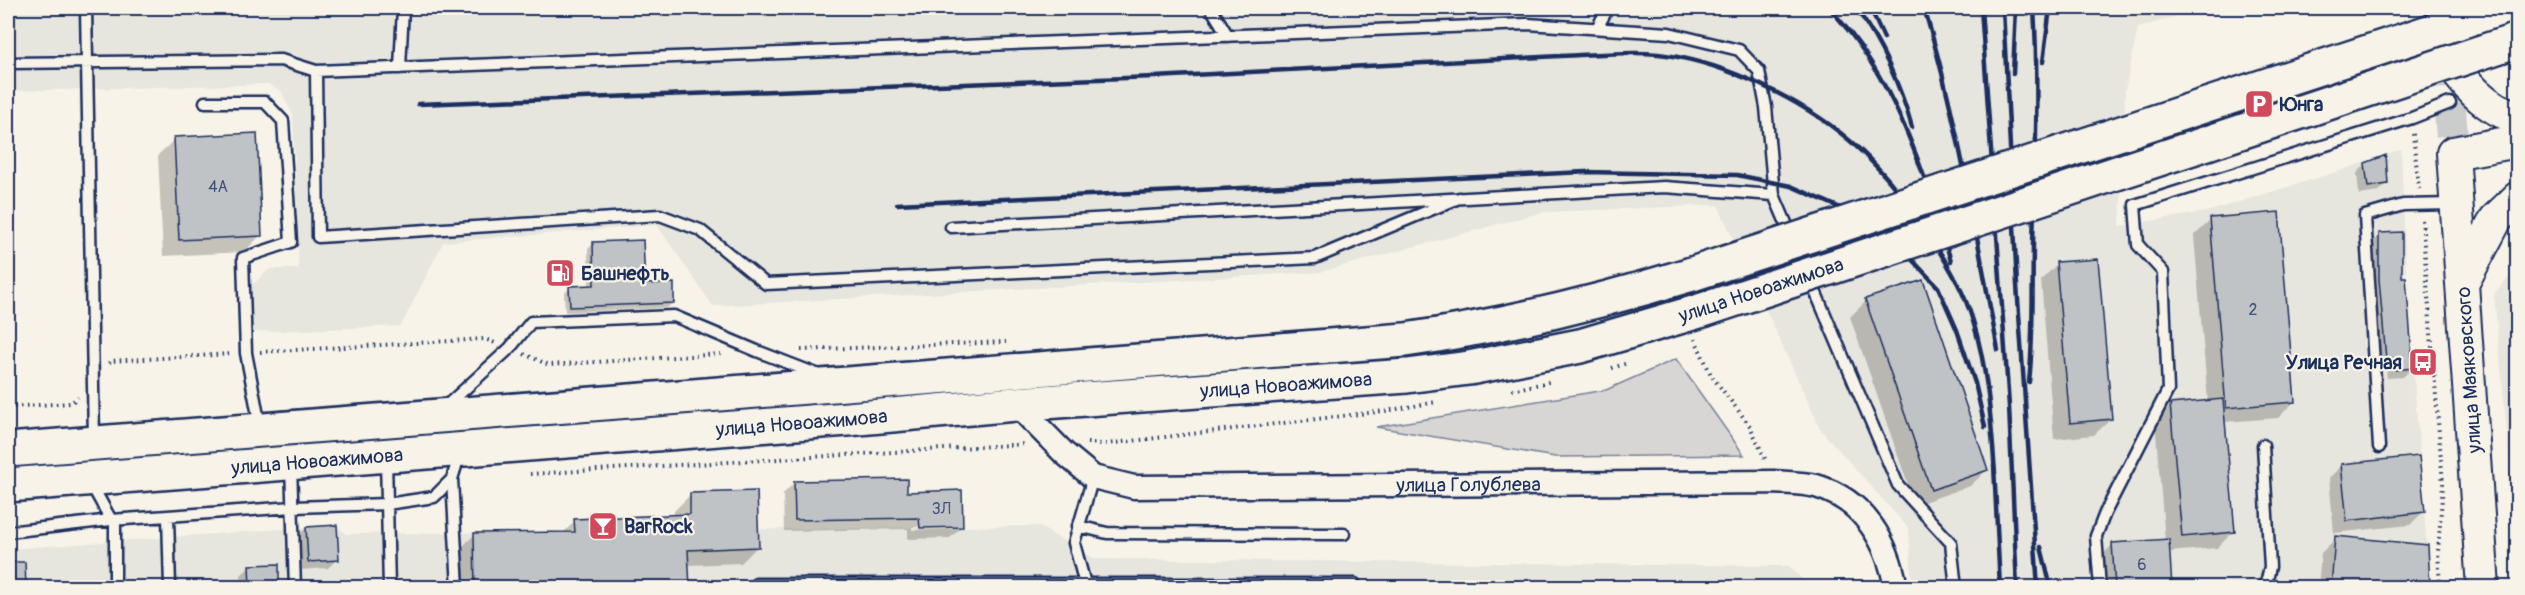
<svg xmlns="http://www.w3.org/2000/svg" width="2525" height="595" viewBox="0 0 2525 595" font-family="Pangolin,sans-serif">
  <rect width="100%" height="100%" fill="#f7f3e8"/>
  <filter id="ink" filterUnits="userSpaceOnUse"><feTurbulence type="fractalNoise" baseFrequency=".0167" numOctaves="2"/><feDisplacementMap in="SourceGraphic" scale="12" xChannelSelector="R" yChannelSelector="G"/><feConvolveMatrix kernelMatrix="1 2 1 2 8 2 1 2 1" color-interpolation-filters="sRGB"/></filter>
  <g filter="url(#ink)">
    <path fill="#e6e5de" d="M8 8H2203L2138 28 2125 91 2120 226 2206 212 2340 171 2401 149 2406 277 2430 587H1912L1909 529 1821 430 1718 205 1543 212 1320 272 713 306 657 225 443 242 401 326 252 332 250 287 270 269H299L293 115 281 91 268 84 8 91Z
      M2517 269V540L2494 294Z
      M337 525 346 534 1038 526 1095 559 1789 566 1810 587 8 588V549Z"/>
    <path fill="#d7d6d4" stroke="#798299" stroke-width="1.5" d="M1676 359 1744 455 1555 457 1376 427 1606 390Z"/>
    <path fill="#0003" fill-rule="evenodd" d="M175 139 261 235 244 252 163 256 158 155Z
      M2366 164 2387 184 2378 192 2359 195 2357 173Z
      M2211 220 2294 402 2278 418 2224 422 2234 531 2217 548 2168 552 2171 588H2098L2097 561 2113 544 2165 541 2155 422 2171 405 2208 402 2194 236Z
      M2380 234 2401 279 2412 368 2403 377 2387 378 2386 367H2377L2371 243Z
      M593 244 643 286 673 303 667 308 565 312 564 293 570 288 589 287 588 249Z
      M2057 264 2111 419 2094 435 2054 439 2041 280Z
      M1866 301 1987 470 1970 486 1915 505 1850 317Z
      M2342 465 2423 512 2410 525 2334 533 2329 478Z
      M795 482 905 494 962 526 950 538 908 539V529L784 531 783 494ZM952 525V529L912 530V527Z
      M690 495 758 546 741 563 687 565 688 588H459L458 551 475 534H562L575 521 674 517V511ZM689 508H692L689 522Z
      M306 528 337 559 328 568 299 570 297 537Z
      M2336 538 2428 588H2318L2321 553Z
      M250 567 278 588H242L241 575Z"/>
    <path fill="#c0c3c5" stroke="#1b2f5e" stroke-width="1.5" d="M257 133 262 236 179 240 174 137Z
      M2386 155 2388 184 2368 187 2365 163Z
      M2279 212 2295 402 2226 408 2210 218Z
      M2402 232V277H2406L2413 368 2395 370 2394 358 2386 359 2379 279V233Z
      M643 240 645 284 674 283V303L570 307 569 286 594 285 593 242Z
      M2098 259 2112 419 2070 423 2056 262Z
      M1923 280 1988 470 1931 490 1865 299Z
      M2223 399 2235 532 2182 537 2170 404Z
      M2419 456 2425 512 2347 521 2341 464Z
      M907 479V492L962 490 963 527 920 528 919 518 795 520 794 481Z
      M757 491 759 547 688 550 690 587 475 588 474 533 575 532 574 519 690 514V493Z
      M337 525 339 560 308 562 306 527Z
      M2335 536 2428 545 2430 588H2331Z
      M2169 539 2172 588H2115L2112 543Z
      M8 562H25L26 588H8Z
      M279 564V588H250L249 565Z"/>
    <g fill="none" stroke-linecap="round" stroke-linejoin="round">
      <path stroke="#cbcccc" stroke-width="32" stroke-dasharray="32 16" stroke-linecap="butt" d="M2443 8 2453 153"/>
      <g stroke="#1b2f5e" stroke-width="15">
        <path id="lane" d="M86 8 94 439
          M1211 8 1228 36
          M1597 28 1608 8
          M8 63 281 60 316 71 318 237 660 215 700 230 766 284 1315 258 1459 198
          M400 68 403 8
          M316 71 1527 24 1669 33 1739 50 1759 71 1766 107 1774 195
          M205 102H265L283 121 291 242 243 258 246 353 260 426
          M951 227 1664 187 1774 195 1898 485 1951 543 1956 588
          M444 408 510 348 531 322 674 316 757 351 819 375
          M2263 445 2270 567 2265 588
          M2379 447 2365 216 2403 205 2453 204
          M386 459 389 588
          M291 465 295 588
          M452 479 458 588
          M90 482 111 520 294 507 387 504 434 497 452 479 460 453
          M168 516 170 587
          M115 520V588
          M1078 526 1107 533 1344 534
          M8 532 111 520
          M756 584H1355V588
          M1086 588 1074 543 1093 477
          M2100 588 2096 536 2105 513 2168 390 2163 272 2138 245 2135 205 2412 118 2450 103"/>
      </g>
      <g stroke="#1b2f5e" stroke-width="27">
        <g id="street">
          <path id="s1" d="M1016 404 1064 453 1093 477 1134 487 1774 482C1788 483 1803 483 1816 486 1864 500 1888 542 1896 588"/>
        </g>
      </g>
      <g stroke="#1b2f5e" stroke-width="36">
        <path id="secondary" d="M2446 54C2461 81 2486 110 2518 117
          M2463 282 2496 219 2518 198
          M2483 588 2453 153 2518 141"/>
      </g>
      <g stroke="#1b2f5e" stroke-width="38">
        <g id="primary">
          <path d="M8 450 1405 340C1503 326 1597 303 1692 274"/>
          <path id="s2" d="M8 485 847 419 1016 404 1407 376 1469 368 1580 346 1703 310"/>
        </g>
      </g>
      <path stroke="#1b2f5e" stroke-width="4" stroke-dasharray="1.5 4.5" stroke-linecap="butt" d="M2413 134 2419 189
        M2422 220 2443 484 2438 551 2440 588
        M1695 339 1711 375 1750 426 1766 461
        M801 350 1006 342
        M260 352 485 339 495 343
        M524 354 549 365 721 354
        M109 363 110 361 232 354
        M1612 368 1628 363
        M1512 390 1549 382
        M8 407 71 403 78 397
        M1087 443 1106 444 1385 411 1437 402
        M530 474 1026 444"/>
      <use href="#lane" stroke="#f7f3e8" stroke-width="10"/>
      <use href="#street" stroke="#f7f3e8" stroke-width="22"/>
      <use href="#secondary" stroke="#f7f3e8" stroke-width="32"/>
      <use href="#primary" stroke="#f7f3e8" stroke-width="33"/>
      <path stroke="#1b2f5e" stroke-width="4.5" d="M1829 8C1895 77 1924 172 1951 261
        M1856 8C1881 44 1900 84 1912 127
        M1870 8 1884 38
        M1924 8C1958 120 1976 235 1998 350
        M1981 8 2009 406 2017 588
        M2003 8 2017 285 2038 588
        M2043 62 2050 8
        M2013 74 2016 8
        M418 104 1154 77 1560 56C1597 55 1642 49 1678 57 1739 69 1813 106 1858 148 1887 175 1912 208 1932 240 1949 266 1964 291 1973 321 1988 370 1991 421 1995 473
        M897 204 1585 172 1737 175 1791 186 1879 225 1938 287 1957 330 1975 383 1985 427
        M2029 382C2034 337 2032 291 2033 245 2035 166 2039 87 2034 8
        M1994 465 2000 588
        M2041 547 2051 588"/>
      <g stroke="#1b2f5e" stroke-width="38" stroke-linecap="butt">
        <path id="primary-bridge" d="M1692 274 2502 8
          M1703 310 2518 40"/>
      </g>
      <use href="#primary-bridge" stroke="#f7f3e8" stroke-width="33"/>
    </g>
  </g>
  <defs>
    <g id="parking-square" transform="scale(1.5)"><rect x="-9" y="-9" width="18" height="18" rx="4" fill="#d1495b" stroke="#f7f3e8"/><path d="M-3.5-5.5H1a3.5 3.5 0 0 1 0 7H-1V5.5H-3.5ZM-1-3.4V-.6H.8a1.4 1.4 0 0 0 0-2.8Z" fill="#fff"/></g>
    <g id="fuel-square" transform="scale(1.5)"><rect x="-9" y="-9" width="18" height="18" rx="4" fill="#d1495b" stroke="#f7f3e8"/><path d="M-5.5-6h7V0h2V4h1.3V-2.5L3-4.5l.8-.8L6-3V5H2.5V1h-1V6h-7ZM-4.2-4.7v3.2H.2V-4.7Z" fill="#fff"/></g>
    <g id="bus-square" transform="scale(1.5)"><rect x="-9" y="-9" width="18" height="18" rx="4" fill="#d1495b" stroke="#f7f3e8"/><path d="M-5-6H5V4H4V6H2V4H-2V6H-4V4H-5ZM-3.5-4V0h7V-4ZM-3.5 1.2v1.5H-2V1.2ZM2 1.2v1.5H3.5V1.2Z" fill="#fff"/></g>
    <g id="bar-square" transform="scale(1.5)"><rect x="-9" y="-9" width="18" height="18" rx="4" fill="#d1495b" stroke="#f7f3e8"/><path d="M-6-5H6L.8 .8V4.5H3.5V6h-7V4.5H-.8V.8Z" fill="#fff"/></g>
  </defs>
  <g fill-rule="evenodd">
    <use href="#parking-square" x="2259" y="104"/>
    <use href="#fuel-square" x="560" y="273"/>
    <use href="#bus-square" x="2423" y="362"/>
    <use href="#bar-square" x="603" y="526"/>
  </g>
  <g text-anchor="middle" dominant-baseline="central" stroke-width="4.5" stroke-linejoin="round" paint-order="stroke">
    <g font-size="16" fill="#445478">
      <text x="218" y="187">4А</text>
      <text x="2253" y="310">2</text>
      <text x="941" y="509">3Л</text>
      <text x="2142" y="565">6</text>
    </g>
    <g font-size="20" font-weight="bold" fill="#1b2f5e" stroke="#f7f3e8" text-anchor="start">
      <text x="2280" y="104">Юнга</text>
      <text x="581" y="273">Башнефть</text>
      <text x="2402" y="362" text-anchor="end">Улица Речная</text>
      <text x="624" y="526">BarRock</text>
    </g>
    <g font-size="20" fill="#1b2f5e" stroke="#f7f3e8">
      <text transform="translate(1761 290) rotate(-18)">улица Новоажимова</text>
      <text transform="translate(2469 370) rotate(-94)">улица Маяковского</text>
      <text stroke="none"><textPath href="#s2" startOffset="1282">улица Новоажимова</textPath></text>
      <text stroke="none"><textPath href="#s2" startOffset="796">улица Новоажимова</textPath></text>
      <text stroke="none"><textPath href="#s2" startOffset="310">улица Новоажимова</textPath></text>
      <text stroke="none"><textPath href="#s1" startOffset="483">улица Голублева</textPath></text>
    </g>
  </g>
  <rect width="2525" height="595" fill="none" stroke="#f7f3e8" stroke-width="30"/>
  <rect x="15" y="15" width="2495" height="565" fill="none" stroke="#1b2f5e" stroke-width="2" filter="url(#ink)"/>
</svg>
